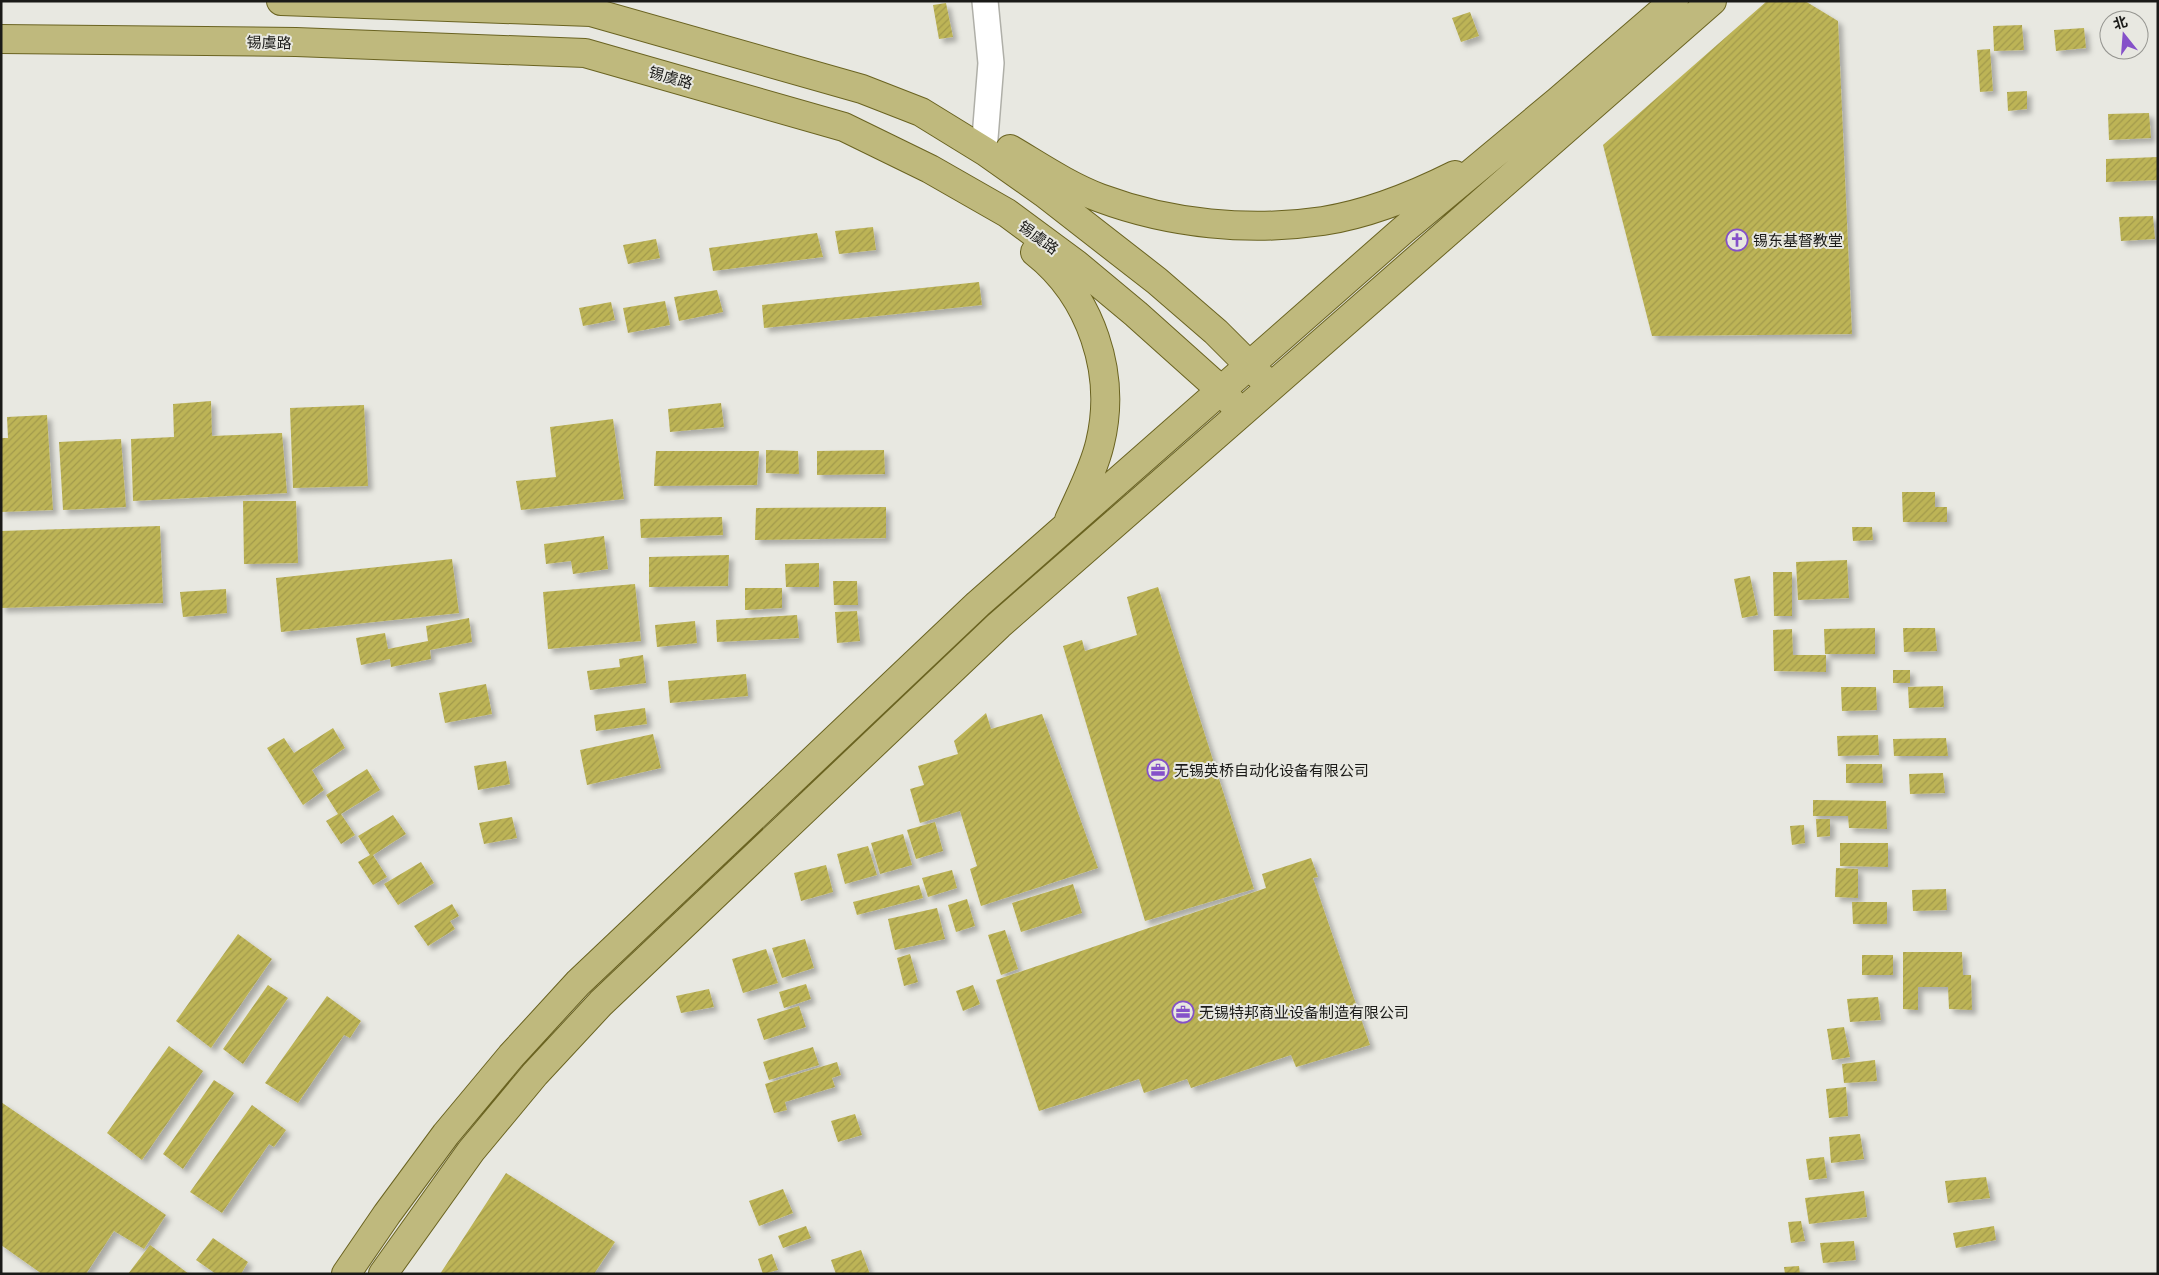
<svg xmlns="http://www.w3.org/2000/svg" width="2159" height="1275" viewBox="0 0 2159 1275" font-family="'Playfair Display','Noto Sans SC',serif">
  <defs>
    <pattern id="building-hatch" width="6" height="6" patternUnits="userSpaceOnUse" patternTransform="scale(1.25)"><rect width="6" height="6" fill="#bdb457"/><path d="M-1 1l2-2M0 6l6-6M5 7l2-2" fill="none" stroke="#a29a4b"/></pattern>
    <filter id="shadow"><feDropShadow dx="4.5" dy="4.5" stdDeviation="2.5" flood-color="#0004"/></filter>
  </defs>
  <rect width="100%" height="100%" fill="#e8e8e1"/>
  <path fill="url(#building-hatch)" filter="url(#shadow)" d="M1767 1H1805L1838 21 1852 334 1652 336 1603 145Z
    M946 3 953 37 939 39 933 5Z
    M1470 12 1479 36 1461 42 1452 18Z
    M2022 25 2024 50 1994 51 1993 26Z
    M2084 28 2086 48 2056 51 2054 30Z
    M1990 49 1993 91 1980 92 1977 50Z
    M2027 91V109L2008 111 2007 92Z
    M2149 113 2151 138 2109 140 2108 114Z
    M2158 157V180L2106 182V159Z
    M2153 216 2155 239 2121 241 2119 217Z
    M873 227 876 250 839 254 835 231Z
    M817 233 823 257 713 271 709 248Z
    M656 239 660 258 628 264 623 245Z
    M979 282 982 305 764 328 762 305Z
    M717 290 723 312 679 321 674 297Z
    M665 301 670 325 628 333 623 308Z
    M611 302 615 320 583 326 579 308Z
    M211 401 212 436 282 433 287 493 133 501 131 439 174 437 173 404Z
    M721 403 724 427 670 432 668 409Z
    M364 405 368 486 293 488 290 408Z
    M47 415 53 510 1 512V438H8L7 417Z
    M613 419 624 499 521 510 516 481 556 477 550 427Z
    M121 439 126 507 63 510 59 442Z
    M766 450 798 451 799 474 766 473Z
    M884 450 885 474 817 475V451Z
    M656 451H759L757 485 654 486Z
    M1902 492H1935V507H1947V522H1903Z
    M243 501H296L298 563 244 564Z
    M886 507V538L755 540 756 508Z
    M722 517 723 535 641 538 640 519Z
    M160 526 163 603 1 608V531Z
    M1852 527H1872L1873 540 1853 541Z
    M604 536 608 569 573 574 571 561 546 564 544 544Z
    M729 555 728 586 649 587V557Z
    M452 559 459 613 281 632 276 578Z
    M1847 560 1849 598 1798 600 1796 562Z
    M819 563V587H786L785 564Z
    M1773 572H1792V616H1774Z
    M1750 576 1758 615 1742 618 1734 579Z
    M833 581H857L858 605H834Z
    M635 584 641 641 548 649 543 592Z
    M1158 587 1254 889 1145 921 1063 646 1082 640 1085 651 1137 635 1127 597Z
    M745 588H782V608L745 610Z
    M226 589 227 613 183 617 180 592Z
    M857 611 860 641 837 643 835 612Z
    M797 615 799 638 717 642 716 620Z
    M469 618 472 642 430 650 431 659 391 667 390 659 361 665 356 638 385 633 388 649 428 641 426 626Z
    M695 621 697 643 657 647 655 625Z
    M1875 628V654H1825L1824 629Z
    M1903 628H1935L1937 651 1904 652Z
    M1792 629 1793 655H1826V672L1774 671 1773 630Z
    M643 655 646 683 590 690 587 671 620 667 619 659Z
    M1893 670H1910V683H1893Z
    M746 674 748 696 670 703 668 681Z
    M486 684 492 714 445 723 439 693Z
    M1943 686 1944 707 1909 708 1908 687Z
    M1841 687H1876L1877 710 1842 711Z
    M645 708 647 724 596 731 594 715Z
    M986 713 991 729 1042 714 1098 868 981 906 970 869 977 866 960 811 920 823 910 789 924 785 918 766 958 754 954 741Z
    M333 728 345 748 312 770 324 790 303 805 267 748 284 738 294 753Z
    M653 734 661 768 587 785 580 750Z
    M1878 735 1879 755 1838 756 1837 736Z
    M1946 738 1948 756H1894L1893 739Z
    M506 761 510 784 478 790 474 766Z
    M1846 764H1882L1883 783H1846Z
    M367 769 380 790 341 814 355 835 341 844 326 821 338 814 326 795Z
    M1943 773 1945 793 1910 794 1909 774Z
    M1813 800 1886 801 1887 829 1849 828 1848 816H1813Z
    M393 815 406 834 373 855 387 877 373 885 358 862 370 855 358 836Z
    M512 817 517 838 484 844 479 823Z
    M1816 819H1830V836L1817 837Z
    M935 822 943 851 916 859 907 830Z
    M1804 825 1805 843 1792 845 1790 826Z
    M903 834 912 865 880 874 871 843Z
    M1840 843H1888V867L1840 866Z
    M868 846 877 875 845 884 837 854Z
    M1311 858 1318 877 1313 878 1370 1045 1296 1067 1291 1055 1191 1088 1187 1079 1144 1093 1139 1079 1039 1111 996 980 1266 888 1262 874Z
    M421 862 434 883 398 905 384 884Z
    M826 865 833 892 801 901 794 873Z
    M1836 868 1858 869V898L1835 897Z
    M952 870 957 888 928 897 922 878Z
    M1073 884 1082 913 1021 932 1012 903Z
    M919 885 923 898 857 915 853 902Z
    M1946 889 1947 910 1913 911 1912 890Z
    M967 899 975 926 956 932 948 905Z
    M1852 902H1887V924H1853Z
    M452 904 459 916 450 921 455 929 428 946 414 926Z
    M937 908 945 939 895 950 888 919Z
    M1005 930 1018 969 1001 975 988 935Z
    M238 934 272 959 211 1048 176 1021Z
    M805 939 814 968 782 978 772 948Z
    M766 949 778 983 743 993 732 959Z
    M1903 952H1962L1963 975H1971L1972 1010 1949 1009 1948 987H1918V1010L1903 1009Z
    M910 954 918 982 904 986 897 958Z
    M1862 955H1893V975H1862Z
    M806 984 811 999 784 1008 779 992Z
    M268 985 288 998 243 1064 223 1049Z
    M973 985 980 1004 963 1011 956 991Z
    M709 989 714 1007 681 1013 676 996Z
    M327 996 361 1021 350 1038 344 1035 298 1103 265 1083Z
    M1878 997 1881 1020 1850 1022 1847 999Z
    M799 1006 806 1027 764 1040 757 1019Z
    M1844 1027 1850 1057 1832 1060 1827 1029Z
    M169 1046 203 1071 142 1160 107 1133Z
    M813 1047 819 1065 769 1080 763 1062Z
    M1875 1060 1877 1081 1844 1083 1842 1064Z
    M837 1062 841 1075 832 1078 835 1087 785 1102 787 1110 774 1113 765 1084Z
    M214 1080 234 1093 183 1169 163 1154Z
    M1846 1087 1848 1116 1829 1118 1826 1089Z
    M1 1102 166 1215 144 1249 114 1231 86 1274H42L1 1245Z
    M252 1105 286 1130 274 1147 269 1144 222 1213 190 1192Z
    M855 1114 862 1135 838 1142 831 1121Z
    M1860 1134 1864 1159 1831 1163 1829 1137Z
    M1824 1157 1827 1178 1809 1180 1806 1159Z
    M506 1173 615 1242 594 1274H440Z
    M1986 1177 1990 1198 1948 1203 1945 1181Z
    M783 1189 793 1213 759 1226 749 1201Z
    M1864 1191 1867 1217 1809 1224 1805 1198Z
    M1801 1221 1805 1241 1791 1243 1788 1222Z
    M806 1226 811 1238 783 1248 778 1236Z
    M1994 1226 1996 1240 1956 1248 1953 1233Z
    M213 1238 248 1262 241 1274H216L196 1260Z
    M1854 1241 1856 1260 1823 1263 1820 1243Z
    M150 1245 189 1274H128Z
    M861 1250 870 1274H836L831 1260Z
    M772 1254 778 1270 763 1274 758 1259Z
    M1799 1266 1800 1274H1785L1784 1267Z"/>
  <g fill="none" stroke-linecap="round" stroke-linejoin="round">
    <g stroke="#afafa8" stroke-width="28">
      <path id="minor" d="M985 138 991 63 985 1"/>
    </g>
    <g stroke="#6a6321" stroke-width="30">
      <path id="major" d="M281 1 591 12 862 89 921 112 986 152 1044 193 1157 281 1216 332 1262 378
        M1 39 296 42 585 53 844 127 930 169 1007 213 1076 264 1136 314 1222 391 1234 405
        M1010 149C1039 166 1068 186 1100 198 1170 224 1249 232 1323 221 1368 214 1415 195 1455 175
        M1035 252C1091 296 1117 373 1100 443 1094 469 1080 495 1069 520
        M346 1274 387 1214 446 1134 511 1056 578 983 978 604 1402 231 1558 101 1674 1
        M383 1274 471 1151 535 1074 601 1003 999 625 1712 1"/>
    </g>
    <use href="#minor" stroke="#fff" stroke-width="25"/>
    <use href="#major" stroke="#bfb97d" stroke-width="28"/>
  </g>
  <defs>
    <g id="church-ring" transform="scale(1.125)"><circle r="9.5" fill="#e8e8e1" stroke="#8551c9" stroke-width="1.5"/><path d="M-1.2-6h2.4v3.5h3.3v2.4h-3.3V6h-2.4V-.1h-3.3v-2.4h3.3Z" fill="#8551c9"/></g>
    <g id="office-ring" transform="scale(1.125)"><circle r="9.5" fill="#e8e8e1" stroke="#8551c9" stroke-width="1.5"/><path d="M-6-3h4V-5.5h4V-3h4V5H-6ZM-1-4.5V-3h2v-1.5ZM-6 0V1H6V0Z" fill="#8551c9"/></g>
  </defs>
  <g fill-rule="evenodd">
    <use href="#church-ring" x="1737" y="240"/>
    <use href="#office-ring" x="1158" y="770"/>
    <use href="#office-ring" x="1183" y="1012"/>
  </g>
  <g text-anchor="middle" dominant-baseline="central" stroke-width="4" stroke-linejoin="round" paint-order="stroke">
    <g font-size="15" fill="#1a1a18" stroke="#e8e8e1">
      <text transform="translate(269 42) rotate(1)">锡虞路</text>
      <text transform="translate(671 77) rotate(16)">锡虞路</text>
      <text transform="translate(1039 237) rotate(36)">锡虞路</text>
    </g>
    <g font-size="15" fill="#1a1a18" stroke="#e8e8e1" text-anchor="start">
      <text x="1753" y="240">锡东基督教堂</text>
      <text x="1174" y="770">无锡英桥自动化设备有限公司</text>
      <text x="1199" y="1012">无锡特邦商业设备制造有限公司</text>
    </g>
  </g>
  <rect width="2159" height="1275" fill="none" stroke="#1a1a18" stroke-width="5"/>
  <g transform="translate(2124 35) rotate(343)"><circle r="24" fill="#e8e8e1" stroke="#969691"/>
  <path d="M0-4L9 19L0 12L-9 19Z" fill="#8551c9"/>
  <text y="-8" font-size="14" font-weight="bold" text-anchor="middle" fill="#1a1a18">北</text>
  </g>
</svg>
